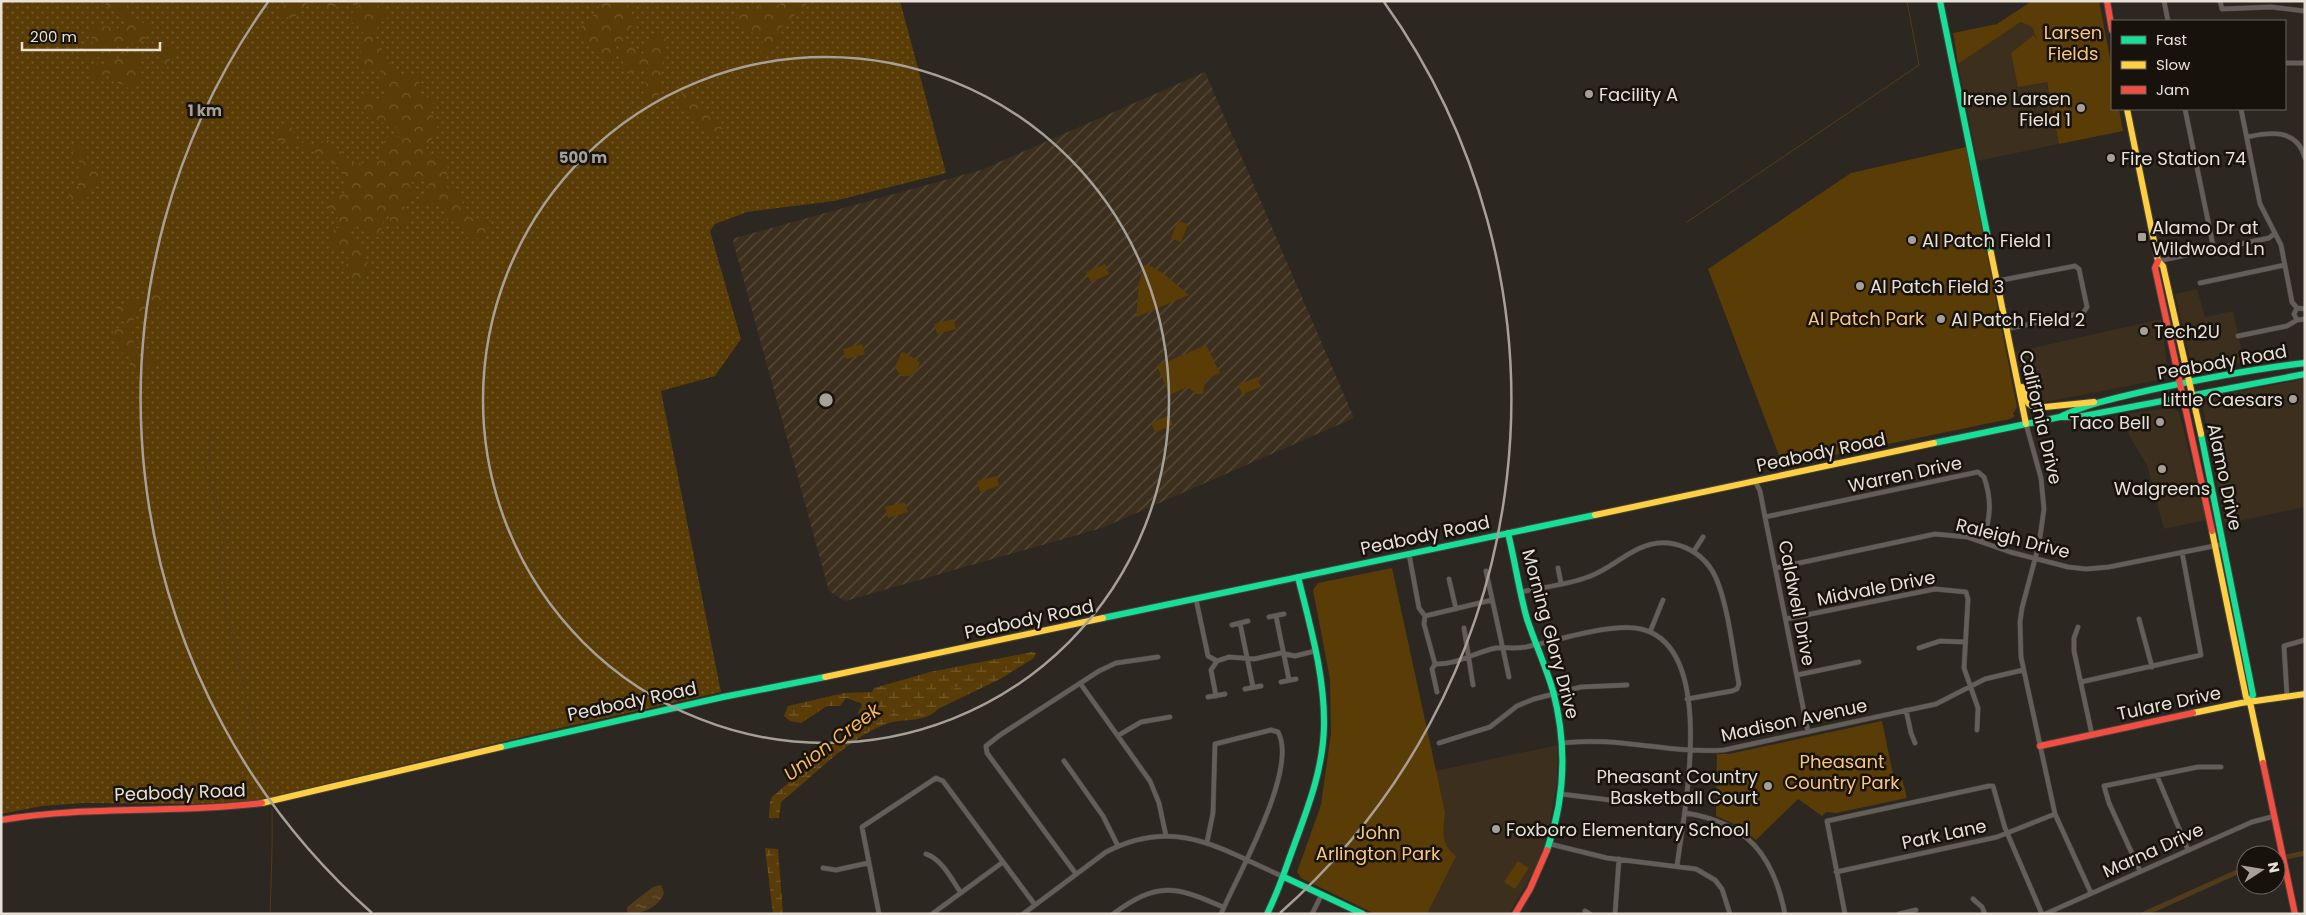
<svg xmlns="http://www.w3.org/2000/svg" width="2306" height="915" viewBox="0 0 2306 915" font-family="Poppins,sans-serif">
  <defs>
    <pattern id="industrial-furrows" width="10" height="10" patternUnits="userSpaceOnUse" patternTransform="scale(1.25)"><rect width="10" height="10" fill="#3c2f1d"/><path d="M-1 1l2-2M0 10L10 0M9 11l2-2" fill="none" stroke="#584d3d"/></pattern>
    <pattern id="grass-dots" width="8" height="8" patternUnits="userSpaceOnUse" patternTransform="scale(1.25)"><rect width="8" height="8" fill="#5a3c06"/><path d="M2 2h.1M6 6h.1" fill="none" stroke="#72582a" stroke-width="1.8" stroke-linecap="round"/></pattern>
    <pattern id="forest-crowns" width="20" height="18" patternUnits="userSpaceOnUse" patternTransform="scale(1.25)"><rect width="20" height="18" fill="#5a3c06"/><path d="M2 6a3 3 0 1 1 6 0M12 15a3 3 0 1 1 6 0" fill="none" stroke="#72582a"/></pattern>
    <pattern id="wetland-marsh" width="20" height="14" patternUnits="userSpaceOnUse" patternTransform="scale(1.25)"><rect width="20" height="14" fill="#5a3c06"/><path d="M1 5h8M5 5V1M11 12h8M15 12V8" fill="none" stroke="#72582a"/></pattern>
    <pattern id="water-ripples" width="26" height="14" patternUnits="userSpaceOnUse" patternTransform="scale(1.25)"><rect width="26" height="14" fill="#523b19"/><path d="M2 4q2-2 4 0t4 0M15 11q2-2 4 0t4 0" fill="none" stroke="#6b573a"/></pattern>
  </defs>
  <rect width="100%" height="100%" fill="#2d2721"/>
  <path fill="#3c2f1d" d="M2021 22 2032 27 2038 39 2059 144 1977 161 1958 64Z
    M2197 289 2205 317 2233 311 2244 362 2201 371 2196 370 2192 366 2175 294Z
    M2161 319 2168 373 2164 379 2040 403 2033 402 2015 352Z
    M2305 379V507L2225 524 2202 403 2206 398Z
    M2172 408 2179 412 2206 520 2164 529 2147 465 2130 437 2121 414Z
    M1558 745 1557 783 1547 837 1535 870 1509 914H1427L1455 857 1447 850 1443 840 1445 812 1435 771Z"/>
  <path fill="url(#industrial-furrows)" d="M1205 72 1354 418 1102 528 845 601 829 591 733 241 735 238 981 170Z"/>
  <path fill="url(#grass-dots)" d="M1 1H900L946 173 834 201 747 212 715 224 710 231 741 339 715 376 661 391 721 692 565 727 254 801 195 804 84 803 42 806 1 814Z"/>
  <path fill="url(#forest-crowns)" d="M107 1H126L128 4 127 13 140 22 150 24 147 37 137 44 130 42 117 47V59L128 50 141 53 138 70 143 81 130 89 113 80V74L106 73 96 80 86 73 95 63 106 66 107 46 97 58 81 59 76 54 79 45H93L90 29 96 25 120 29 127 23 119 11 105 6Z
    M293 1H309L293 19 280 15 281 6Z
    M315 1H374V5L391 15 379 24 375 37 396 74 420 77 419 93 436 98 430 109 438 129 425 150 448 163 446 187 462 197 464 217 491 220 484 238H468L455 221 448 222 441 202 420 205 430 182 424 175 409 184 415 196 403 205 413 219 392 228 387 209 379 237 365 235 366 222 347 232 363 248 370 271 358 281 342 271 349 261 344 247 332 251 331 232 341 226 336 214 323 202 340 191 345 195C345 191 346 183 345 179 336 153 295 146 272 139L280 126 291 125 296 140 318 146 327 139 354 164 383 160 378 152 387 137H400L397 128 365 116 359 104 364 93 386 103 387 91 375 81 384 75 377 68 363 71 358 62 363 36 362 28 351 22 349 16 361 4 324 8Z
    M602 1H630L628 5 636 21 624 36 642 56 651 33 666 37 657 105 642 98 649 68 625 74 617 42 611 65 574 33 598 11Z
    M759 1H774L775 8 784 1H804L806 5 781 27 782 42 759 57 763 40 738 23 735 9H760Z
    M170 43 176 49 164 73 159 66 165 59 158 49Z
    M685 90 696 99 723 128 710 136 675 103Z
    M75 144 86 147 88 163 103 177 87 198 68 203 69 192 81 191 76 182 83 165 71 154Z
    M159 283 163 303 146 316 136 309C130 342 127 342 155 362L140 374 130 365 128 353H121L113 332 128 320 116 314 118 305 143 299 148 286Z"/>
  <path fill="url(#wetland-marsh)" d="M1032 652 1036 653 1034 658 1000 679 938 709C925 724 901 717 883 725 847 740 812 777 781 802L779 818H769L770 802 772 797 860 721 858 712 862 706 861 703 846 698 840 706H827L801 723 790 721 784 716 788 706 844 693 872 692 874 688 930 672Z
    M765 848 778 849 783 914H773Z"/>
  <path fill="#5a3c06" d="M2032 1H2099L2112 68V109H2119L2123 131 2059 144 2047 82 2018 87 2011 53 2034 35 2038 41 2032 27 2021 22 1958 64 1953 33 1997 24Z
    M1966 147 2017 407 2013 414 2015 416 2010 419 1786 465 1781 461 1708 269 1851 173Z
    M1178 221 1188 224 1181 242 1171 238Z
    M1105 264 1109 274 1091 282 1086 272Z
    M1147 264 1164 274 1189 295 1136 317 1139 283 1144 266Z
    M953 319 956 329 937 334 934 324Z
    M862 344 865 354 846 359 843 349Z
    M1206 345 1220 373 1205 380 1203 394H1197L1187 387 1170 395 1157 366Z
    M904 352 920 362C917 372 912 378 901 376L895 367 901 353Z
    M1257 377 1261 387 1242 394 1238 385Z
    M1169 415 1173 425 1155 432 1151 423Z
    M997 476 999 486 980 492 977 481Z
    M905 502 908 512 888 518 885 507Z
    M1392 568 1445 812C1444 831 1439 843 1456 856L1427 914H1375L1301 878 1297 872 1321 805 1331 733 1330 679 1313 590 1318 583Z
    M1882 721 1894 779 1902 778 1907 798 1836 813 1826 812 1822 816 1798 799 1756 840 1736 825 1716 816 1717 754H1729Z
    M1518 861 1529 868 1515 889 1504 882Z"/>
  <path fill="url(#water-ripples)" d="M661 885 664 893C658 908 642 914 627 914V907L653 887Z"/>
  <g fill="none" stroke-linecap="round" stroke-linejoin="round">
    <path stroke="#523b19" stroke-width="1" d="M1687 222 1919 65 1907 1
      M211 431 209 462H206V466L226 532 219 558 220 574 225 587 224 609 235 640 238 664 255 732 253 735 266 764 271 796
      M772 820 771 806 775 800 873 724 896 711 913 707 920 708 933 696 1007 669
      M772 851 776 914
      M270 914C271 878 273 844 272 809"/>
    <path stroke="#523b19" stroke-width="5" d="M2276 859 2305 853
      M2144 914 2246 868"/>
    <g stroke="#47423c" stroke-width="5.5">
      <path id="street" d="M2164 1 2168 21
        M2220 1 2222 9 2271 7 2305 11
        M2285 63H2305
        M2185 109 2214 250
        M2241 109 2260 204 2281 245 2292 302 2297 308
        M2247 137C2270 132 2297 128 2305 158
        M2158 261 2269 238 2275 233
        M1997 281 2075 266 2079 269 2087 307 2083 313 2006 329
        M2200 283 2285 265
        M2297 308 2305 309
        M2297 320 2294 314 2297 308
        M2297 320 2305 319
        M2238 336 2287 326 2297 320
        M2026 424 2041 478 2044 509 2039 544 2022 608 2020 622 2021 657 2055 814 2091 893
        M1755 481 1760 491 1765 517 1808 732
        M1765 517 1978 472 1984 477C1992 500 1991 519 1982 541
        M1694 551 1703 537
        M1409 554 1419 608 1425 616
        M1558 568 1561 583
        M1776 568 1935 534 1967 537 2010 552 2068 567 2086 569 2109 567 2224 544
        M1486 571 1509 677
        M1449 579 1456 609
        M1521 592C1543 587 1567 585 1588 577 1606 571 1621 557 1638 549 1670 533 1706 550 1718 583 1729 612 1733 653 1739 684L1737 689 1732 691 1687 699
        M1196 599 1208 656 1217 661 1211 670 1216 696
        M1276 616 1289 680
        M1425 616 1424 624 1435 664 1432 669 1437 692
        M1425 616 1492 600
        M1269 617 1284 614
        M1786 619 1935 589 1966 592 1968 599 1964 668 1978 708 1977 730
        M2139 619 2152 667
        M1240 623 1253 687
        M1232 625 1248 621
        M2078 627 2074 638V651L2092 735
        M1464 628 1473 685
        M1650 632 1663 600
        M1919 648 1940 641 1964 642
        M1217 661 1229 657 1254 659 1281 653 1295 656 1315 651
        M1435 664C1457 665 1475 652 1496 648 1506 647 1514 649 1526 647 1556 641 1612 622 1641 629 1718 647 1684 812 1677 866
        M1797 675 1859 662
        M1281 682 1296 679
        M2081 682 2201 655 2182 552
        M1080 683 1150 781 1159 803 1166 836
        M1245 689 1261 686
        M2287 696 2284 646 2305 640
        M1208 697 1225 694
        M1906 710 1911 733 1915 743
        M1119 735 1141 722 1170 717
        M1439 743 1490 727 1517 706 1534 699 1581 687 1627 685
        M1562 743C1617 736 1670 754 1724 750L1936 704 1985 679 2023 670
        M1064 761 1103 816 1118 846
        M2157 776 2188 850
        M1561 794 1626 802
        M1686 813C1747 823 1773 854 1785 914
        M1207 842 1213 813 1215 744 1271 730 1278 732C1299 769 1237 876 1221 914
        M1550 844 1607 858 1696 869 1715 880 1722 889 1730 914
        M926 854C942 859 952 880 961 893
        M823 868 836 870 868 863
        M2140 871 2109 803 2104 786 2198 767H2221
        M1836 872 1997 837 2055 814
        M1076 874 987 753 986 746 1000 735 1099 671 1116 663 1158 657
        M1973 899 1982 907 1985 914
        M1585 911 1590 914
        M879 914 862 827 936 778 943 781 1035 905
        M932 914 1003 862
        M1023 914 1106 852C1176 816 1220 849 1284 877
        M1113 914C1158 881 1175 886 1223 907
        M1312 914 1322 894
        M1615 914 1619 859
        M1845 914 1827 821 1989 786H1993L2005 828 2042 914
        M1899 914 1916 910
        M2045 914 2252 822 2275 816"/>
    </g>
    <g stroke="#47423c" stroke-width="8">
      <path id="fast" d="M1940 1 1991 253
        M2062 416C2090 403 2120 397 2150 390 2201 379 2253 369 2305 363
        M2201 434 2253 695 2250 702
        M1934 443 2060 417H2078L2305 374
        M1508 533C1515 561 1519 591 1527 619 1535 643 1546 667 1553 691 1567 744 1565 799 1547 850
        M1103 618 1595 515
        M501 747 723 697 825 677
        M1284 877 1363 914
        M1267 914C1275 898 1281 882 1287 865 1303 819 1323 776 1324 726 1325 676 1310 626 1298 577"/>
    </g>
    <g stroke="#47423c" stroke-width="8">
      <path id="slow" d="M2127 109 2158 261 2163 266 2201 434
        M1991 253 2026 424
        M2022 387 2028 403 2035 408 2094 402
        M1595 515 1934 443
        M2212 531 2246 697 2250 702 2263 763
        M825 677 1103 618
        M2193 713 2241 703 2305 694
        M262 803 501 747"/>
    </g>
    <g stroke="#47423c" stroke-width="8">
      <path id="jam" d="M2107 1 2112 30
        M2158 261 2155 268 2212 531
        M2040 746 2193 713
        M2263 763 2295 914
        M1 820C88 805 175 814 262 803
        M1515 914 1530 889 1547 850"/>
    </g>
    <use href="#street" stroke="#635e59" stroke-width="4.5"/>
    <use href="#fast" stroke="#16e098" stroke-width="6"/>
    <use href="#slow" stroke="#ffcf43" stroke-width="6"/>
    <use href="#jam" stroke="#f24e42" stroke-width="6"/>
  </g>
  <g fill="none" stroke="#a6a098" stroke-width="2.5">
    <circle cx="826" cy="400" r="343"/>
    <path d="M372 913A685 685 0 0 1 268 2M1384 2A685 685 0 0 1 1280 913"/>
  </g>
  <g fill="#a6a098" stroke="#17120c" stroke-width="2">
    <circle cx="1589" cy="94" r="5"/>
    <circle cx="2081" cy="108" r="5"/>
    <circle cx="2111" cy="158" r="5"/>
    <rect x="2137" y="232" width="10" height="10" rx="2.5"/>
    <circle cx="1912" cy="240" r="5"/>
    <circle cx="1860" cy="286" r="5"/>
    <circle cx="1941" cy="319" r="5"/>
    <circle cx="2144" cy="331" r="5"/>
    <circle cx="2293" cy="399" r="5"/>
    <circle cx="2160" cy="422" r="5"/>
    <circle cx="2162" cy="469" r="5"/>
    <circle cx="1768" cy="786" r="5"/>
    <circle cx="1496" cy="829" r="5"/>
  </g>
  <g text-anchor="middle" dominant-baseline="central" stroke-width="5" stroke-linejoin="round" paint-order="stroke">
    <g font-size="18" fill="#fbc77f" stroke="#17120c">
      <text x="2073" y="32">Larsen<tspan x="2073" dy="21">Fields</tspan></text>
      <text x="1866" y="318">Al Patch Park</text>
      <text x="1842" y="761">Pheasant<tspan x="1842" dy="21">Country Park</tspan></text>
      <text x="1378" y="832">John<tspan x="1378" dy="21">Arlington Park</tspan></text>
    </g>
    <g font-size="18" fill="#e7e1d8" stroke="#17120c" text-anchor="start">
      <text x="1599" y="94">Facility A</text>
      <text x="2071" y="98" text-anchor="end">Irene Larsen<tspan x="2071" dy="21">Field 1</tspan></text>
      <text x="2121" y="158">Fire Station 74</text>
      <text x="2152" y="227">Alamo Dr at<tspan x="2152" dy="21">Wildwood Ln</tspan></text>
      <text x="1922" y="240">Al Patch Field 1</text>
      <text x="1870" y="286">Al Patch Field 3</text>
      <text x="1951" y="319">Al Patch Field 2</text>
      <text x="2154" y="331">Tech2U</text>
      <text x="2283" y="399" text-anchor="end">Little Caesars</text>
      <text x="2150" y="422" text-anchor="end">Taco Bell</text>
      <text x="2162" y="488" text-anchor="middle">Walgreens</text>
      <text x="1758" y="776" text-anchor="end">Pheasant Country<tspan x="1758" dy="21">Basketball Court</tspan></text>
      <text x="1506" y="829">Foxboro Elementary School</text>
    </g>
    <g font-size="18" fill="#e7e1d8" stroke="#17120c">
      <text transform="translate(2222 362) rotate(-10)">Peabody Road</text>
      <text transform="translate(2041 417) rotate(77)">California Drive</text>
      <text transform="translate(1821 452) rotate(-12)">Peabody Road</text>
      <text transform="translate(1905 474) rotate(-12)">Warren Drive</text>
      <text transform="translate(2225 477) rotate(78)">Alamo Drive</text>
      <text transform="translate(1425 535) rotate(-12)">Peabody Road</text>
      <text transform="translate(2013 538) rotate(14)">Raleigh Drive</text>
      <text transform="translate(1876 588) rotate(-11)">Midvale Drive</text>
      <text transform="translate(1797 603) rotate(79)">Caldwell Drive</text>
      <text transform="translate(1029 619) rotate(-12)">Peabody Road</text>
      <text transform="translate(1551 634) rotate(75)">Morning Glory Drive</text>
      <text transform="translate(632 701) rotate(-12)">Peabody Road</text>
      <text transform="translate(2169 703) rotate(-12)">Tulare Drive</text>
      <text transform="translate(1794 720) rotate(-12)">Madison Avenue</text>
      <text transform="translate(180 792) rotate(-2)">Peabody Road</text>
      <text transform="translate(1944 834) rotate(-12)">Park Lane</text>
      <text transform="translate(2153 850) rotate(-24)">Marna Drive</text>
    </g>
    <g font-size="19" font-style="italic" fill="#f8b757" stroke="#17120c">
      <text transform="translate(832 742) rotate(-37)">Union Creek</text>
    </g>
  </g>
  <circle cx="826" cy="400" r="8" fill="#a6a098" stroke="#17120c" stroke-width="2.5"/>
  <g font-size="15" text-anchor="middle" font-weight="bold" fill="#a6a098" stroke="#17120c" stroke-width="5" stroke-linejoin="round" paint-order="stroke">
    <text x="205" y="116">1 km</text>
    <text x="583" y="163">500 m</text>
  </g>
  <rect width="2306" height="915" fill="none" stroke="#e7e1d8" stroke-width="5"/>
  <rect x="2111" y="20" width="175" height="90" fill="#17120c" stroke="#6a655e"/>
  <rect x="2121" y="36" width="25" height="8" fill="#16e098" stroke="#6a655e"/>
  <text x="2156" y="45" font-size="15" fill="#e7e1d8">Fast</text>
  <rect x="2121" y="61" width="25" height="8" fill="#ffcf43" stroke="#6a655e"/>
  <text x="2156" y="70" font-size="15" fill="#e7e1d8">Slow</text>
  <rect x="2121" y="86" width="25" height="8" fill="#f24e42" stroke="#6a655e"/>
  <text x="2156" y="95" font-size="15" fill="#e7e1d8">Jam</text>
  <g transform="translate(2261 870) rotate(78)"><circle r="24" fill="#17120c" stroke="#6a655e"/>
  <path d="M0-4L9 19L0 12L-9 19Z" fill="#a6a098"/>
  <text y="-8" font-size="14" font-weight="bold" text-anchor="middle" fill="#e7e1d8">N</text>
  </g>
  <path d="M22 42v8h138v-8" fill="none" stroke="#e7e1d8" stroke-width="2.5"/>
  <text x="30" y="42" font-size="15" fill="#e7e1d8" stroke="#17120c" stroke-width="4" paint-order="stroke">200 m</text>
</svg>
